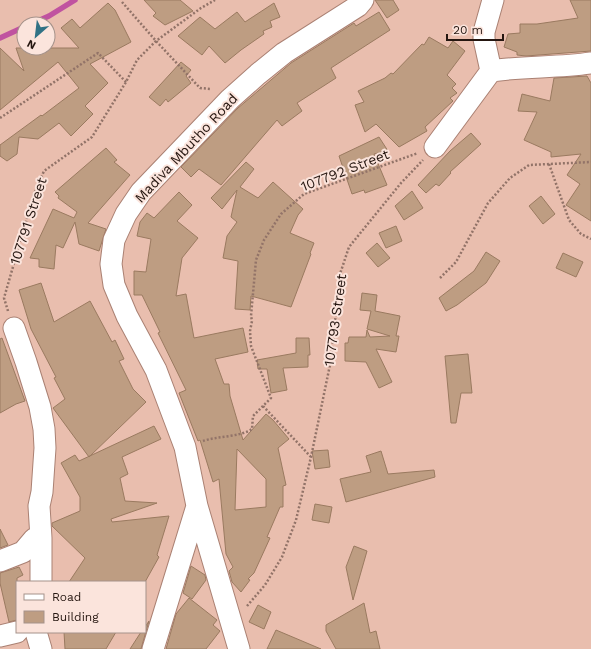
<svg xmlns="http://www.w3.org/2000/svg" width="591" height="649" viewBox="0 0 591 649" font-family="'Work Sans',sans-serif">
  <rect width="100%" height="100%" fill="#e9beae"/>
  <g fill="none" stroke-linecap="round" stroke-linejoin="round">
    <path stroke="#c053a0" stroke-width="5.5" d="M31 24 49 16 75 0
      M0 38 24 27"/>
  </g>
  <path fill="#be9d82" stroke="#9a7a60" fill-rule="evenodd" d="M144 0H180L193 11 165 25 153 16 156 13Z
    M375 0H393L399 10 387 18Z
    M570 0H591V51L526 56 517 55V52L504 47 508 34 520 33V24H537L578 18Z
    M108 3 115 10 131 42 90 64 108 83 85 106 93 114 71 136 59 123 38 139 19 137 17 154 7 161 0 156V145L41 115 42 116 79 88 58 62 0 110V48L24 71 16 48H79L61 28 72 19 80 28Z
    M274 3 280 17 270 21 272 27 263 31 264 34 241 50 225 63 209 46 202 55 178 36 200 17 215 29 237 12 245 22Z
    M379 12 390 30 331 68 336 78 297 103 302 111 282 126 277 120 221 185 199 169 191 177 181 167 238 108 291 63 354 23 356 26Z
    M429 37 448 48 453 41 465 51 447 75 456 84 452 88 457 93 450 98 453 101 425 127 427 131 399 147 376 124 365 132 355 105 364 102 358 91 385 78 391 73 393 74 422 44 424 45Z
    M181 62 191 70 186 76 191 83 168 102 166 99 160 106 149 97Z
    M587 76 591 83V221L566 205 580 184 567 175 581 154 551 157V152L524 140 537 112 518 111 522 94 550 101 554 78Z
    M471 133 481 144 450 172 451 173 439 186 436 184 426 193 418 185 450 151Z
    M379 137 388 151 374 154 387 185 365 193 364 190 352 194 339 156Z
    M106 148 117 160 114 162 130 175 88 223 106 229 99 251 79 244 75 222 63 248 56 245 54 269 39 267V259L30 258 53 209 74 218 77 212 58 198 59 196 55 192Z
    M246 162 254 169 240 187 258 198 273 182 303 209 298 215 290 233 314 243 310 253 311 254 291 307 251 296 250 310 235 309 238 261 223 258 227 236 237 222 231 217 237 190 222 209 211 198Z
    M412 191 423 208 404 220 395 206Z
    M179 192 192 205 177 221 198 238 182 258 176 296 186 294 194 338 243 328 248 352 215 359 224 384H229L230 396 243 440 266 414 273 420 289 439 278 448 286 485 283 486V507H280L267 537 270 538 254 573 248 579 250 580 241 592 232 582 229 571 233 567 226 554 219 479 213 482 200 440 198 441 179 393 186 390 158 333 160 332 142 295H134V271L146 272 151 239 137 236 140 222 147 213 154 218ZM237 449 266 479V507L235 510Z
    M541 196 555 214 543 224 529 206Z
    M396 226 402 241 386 248 379 233Z
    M377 243 390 258 378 267 366 253Z
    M486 252 500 261 486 283 457 305 446 311 439 298 474 271Z
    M563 253 583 262 576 277 556 268Z
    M41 283 54 322 90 301 112 342 115 340 124 359 119 361 133 389 146 402 89 457 53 408 65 399 54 378 56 377 31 329 19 290Z
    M362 293 377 295 375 311 400 316 396 336H399L396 352 376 349 392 382 379 388 366 362 345 361V343H348L349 337H366L367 330 370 337 390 336 367 329 371 311 360 310Z
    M2 338 25 401 16 404 0 413V339Z
    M296 338H309L310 355H308V367L283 368 287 390 271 393 267 369H258L257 360 296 353Z
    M468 354 472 393H461L456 423H451L445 356Z
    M154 426 161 439 122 457 128 474 120 478 125 501 157 503 111 519 112 522 169 516 157 555 159 557 145 582H69L85 558 52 526V523L80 511V497L61 463 75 455 79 461Z
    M328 450 330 467 315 469 312 451Z
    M381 451 388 474 434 470 435 477 346 502 340 479 371 472 366 456Z
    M315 504 332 507 329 523 312 520Z
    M0 529 8 545 0 548Z
    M354 546 367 551 353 600 346 567Z
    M191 566 205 575 206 580 192 599 183 593Z
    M19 567 23 575 17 578V620L9 622 0 583V573Z
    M189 598 217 620 213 625 220 631 206 649H166L176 614Z
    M364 603 370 633 376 631 380 649H336L326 631V625Z
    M258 605 271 612 264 629 249 622Z
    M149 621 141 649H130L141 632H145V627Z
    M276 630 321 649H267Z
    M64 632H116L106 649H65Z"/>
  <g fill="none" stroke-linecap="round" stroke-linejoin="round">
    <g stroke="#aa8173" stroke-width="23">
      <path id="street" d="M491 71C524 66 558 68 591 63
        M435 147 491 71 484 39V32L493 0
        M14 328 26 362 40 407 44 429 45 448 42 492 39 506 41 538V582
        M0 561 23 552 34 539 41 538
        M36 632 41 649
        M0 636 17 632
        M153 649 197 506
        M239 649 197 506 185 447 156 370 127 316 114 285 111 264 114 240 126 214 141 192 230 99 258 74 284 53 358 6 363 0"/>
    </g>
    <path stroke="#927368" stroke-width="2.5" stroke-dasharray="2 2" stroke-linecap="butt" d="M122 2 156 41 200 88 211 89
      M0 118 98 53 126 82
      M549 164 569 220 581 234 591 239
      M440 278 456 262 488 203 510 178 529 165 591 162
      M8 311 4 298 34 194 44 171 92 137 126 82 137 60 156 41 201 8 215 0
      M203 441C217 436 241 437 252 429L253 416 263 406
      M311 457 263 406 271 398 251 346 250 331 252 321 251 316 256 260 264 240 281 214 304 194 418 153
      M247 606 265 585 282 557 296 520 311 457 331 360 340 274 349 247 401 183 423 160"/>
    <use href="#street" stroke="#fff" stroke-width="21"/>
  </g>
  <g text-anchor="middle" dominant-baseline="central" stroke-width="4" stroke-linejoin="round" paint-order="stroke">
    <g font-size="14" fill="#251610" stroke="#fbe4dc">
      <text transform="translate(186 148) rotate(-47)">Madiva Mbutho Road</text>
      <text transform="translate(345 170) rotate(-21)">107792 Street</text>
      <text transform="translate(28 221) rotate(-72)">107791 Street</text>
      <text transform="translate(335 320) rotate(-82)">107793 Street</text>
    </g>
  </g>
  <rect x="16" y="581" width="130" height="52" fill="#fbe4dc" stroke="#a5928a"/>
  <rect x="24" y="594" width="20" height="6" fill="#ffffff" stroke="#a5928a"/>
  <text x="52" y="601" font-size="12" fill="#251610">Road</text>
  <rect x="24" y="611" width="20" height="12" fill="#be9d82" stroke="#a5928a"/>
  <text x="52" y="621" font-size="12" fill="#251610">Building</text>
  <g transform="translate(36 36) rotate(208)"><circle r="19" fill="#fbe4dc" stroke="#a5928a"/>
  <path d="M0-3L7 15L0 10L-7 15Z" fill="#317285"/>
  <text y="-6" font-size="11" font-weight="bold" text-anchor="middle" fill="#251610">N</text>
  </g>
  <path d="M447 34v6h56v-6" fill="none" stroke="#251610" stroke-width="2"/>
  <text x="453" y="34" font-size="12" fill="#251610" stroke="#fbe4dc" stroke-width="3" paint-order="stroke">20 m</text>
</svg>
